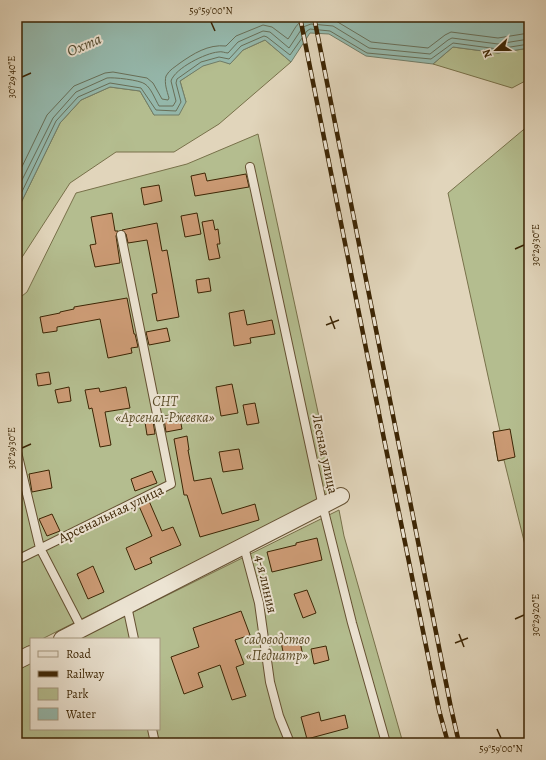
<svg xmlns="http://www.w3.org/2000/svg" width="546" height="760" viewBox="0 0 546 760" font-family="Alegreya,serif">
  <rect width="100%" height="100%" fill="#e1d5bb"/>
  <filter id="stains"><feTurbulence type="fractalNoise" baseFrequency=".005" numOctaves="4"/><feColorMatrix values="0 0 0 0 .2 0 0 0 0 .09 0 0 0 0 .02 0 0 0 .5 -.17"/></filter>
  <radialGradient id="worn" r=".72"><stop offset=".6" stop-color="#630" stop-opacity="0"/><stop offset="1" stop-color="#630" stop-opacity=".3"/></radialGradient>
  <path fill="#b4bd8f" stroke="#78714a" d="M265 40 291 62 219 124 174 152H116L70 183 17 265V211L60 123 81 100 110 87 140 91 154 115 186 102 180 81 202 66 220 60 230 64 243 50Z
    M453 47 498 53 529 48V79L512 88 433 64Z
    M529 125V561L504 460 498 461 493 432 500 431 448 193Z
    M258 134 335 491 42 639H31V645L17 652V300L27 292 76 193 187 164Z
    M339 510 344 536 403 743H17V670L31 663V729H159V639H79Z"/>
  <path fill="#95b9ad" stroke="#717e69" d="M17 17H529V48L498 53 453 47 433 64 366 56 329 34 310 33 291 62 265 40 243 50 230 64 220 61 203 66 180 81 186 102 179 115H154L140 91 110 87 81 100 60 123 17 211Z"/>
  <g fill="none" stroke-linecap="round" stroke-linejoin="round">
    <path stroke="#686f58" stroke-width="1" d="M17 177 47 115 74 86 105 73 113 72 147 78 153 83 162 99 168 100 169 98C167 91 164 83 166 76 169 70 175 67 180 63 193 54 208 44 226 46L236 36 263 25 272 27 288 39C292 34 294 28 299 23 307 14 327 17 336 21L371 42 428 48 445 35 451 32 498 38 529 33
      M17 190 53 118 76 92 107 78C113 77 140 80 145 84 151 88 155 99 159 106H173L176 101 171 81C175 68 206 53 218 52 222 51 225 53 228 53L238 42 263 31 270 32 289 48 303 27 311 24 333 26 369 48 430 54 448 40 452 38 498 44 529 39
      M17 202 56 121 78 97 110 83 141 88 156 110 176 111 181 102 176 83 177 79 201 62 219 57 229 59 241 46 264 36 267 37 290 55 307 31 310 29 330 31 367 53 431 59 453 43 498 49 529 44"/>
  </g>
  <path fill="#cc9b75" stroke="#3c2504" d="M205 173 207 181 246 174 249 187 195 196 191 176Z
    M159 185 162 201 144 205 141 188Z
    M112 213 115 231H118L116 236 120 263 95 267 90 245 96 244 91 217Z
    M197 213 201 234 185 237 181 216Z
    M213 220 215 230 218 229 220 244H217L220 258 209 260 202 222Z
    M157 223 162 251 167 250 179 317 157 321 152 294 157 293 147 240 128 243 126 234 122 230Z
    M209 278 211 291 198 293 196 280Z
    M127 298 134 334H135L138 347 131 348 132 353 108 358 100 319 57 327V331L43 333 40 317 60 313V312L74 309V307Z
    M244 310 247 325 272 320 275 334 250 338 251 343 234 346 229 313Z
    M167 328 170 341 149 345 146 332Z
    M49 372 51 384 38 386 36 374Z
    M232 384 238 413 221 416 216 387Z
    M69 387 71 401 58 403 55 390Z
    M126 387 130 408 105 412 111 445 100 447 92 408 89 409 85 390 99 388 100 392Z
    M255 403 259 423 247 425 243 405Z
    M179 413 182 429 166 432 164 419 166 418 165 416Z
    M153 421 155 434 147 435 145 422Z
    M510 429 515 457 498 461 493 432Z
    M187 436 189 450H188L194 481 211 478 222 514 255 504 259 520 200 537 187 495H184L174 439Z
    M239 449 243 469 223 472 219 452Z
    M49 470 52 488 32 492 29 474Z
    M152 471 157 483 135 491 131 479Z
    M149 501 162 531 173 527 181 545 150 558 152 563 135 570 126 548 152 536 139 506Z
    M52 514 60 531 47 536 39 519Z
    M317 538 322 560 272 572 267 552 296 545V543Z
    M93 566 104 592 88 599 77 574Z
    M307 590 316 613 303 618 294 594Z
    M241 611 250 635 235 640 244 664 236 667 246 696 232 700 220 665 198 673 203 687 184 694 171 657 199 647 193 628Z
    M299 637 303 656 285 661 281 642Z
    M326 646 329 660 314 664 311 649Z
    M319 712 321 721 345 715 348 728 307 739 301 717Z"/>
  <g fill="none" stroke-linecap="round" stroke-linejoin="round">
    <g stroke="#655132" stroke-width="10">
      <path id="lane" d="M250 167 323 507 352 623 386 743
        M17 452 40 548 82 629
        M244 547 259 603 270 682 279 716 290 743
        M17 560 171 484 121 235
        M127 606 134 639
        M152 729 155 743"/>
    </g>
    <g stroke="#655132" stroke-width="18">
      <path id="street" d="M62 639 341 496
        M17 661 31 654"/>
    </g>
    <use href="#lane" stroke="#ece4d3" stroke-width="8"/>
    <use href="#street" stroke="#ece4d3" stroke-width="16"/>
    <g stroke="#3c2504" stroke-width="4.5">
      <path id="rail" d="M300 17 384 439 439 710 448 743
        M314 17 451 708 459 743"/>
    </g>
    <use href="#rail" stroke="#ece4d3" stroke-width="3" stroke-dasharray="9" stroke-linecap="butt"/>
  </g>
  <path fill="none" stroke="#3c2504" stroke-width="1.5" d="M211 22 215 31M22 77 31 73M515 249 524 245M330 316 335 329M326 325 339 320M22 448 31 444M515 619 524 615M459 634 464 647M455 643 468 638M497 729 501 738"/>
  <g text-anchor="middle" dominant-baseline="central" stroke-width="4" stroke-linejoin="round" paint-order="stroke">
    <g font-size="14" font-style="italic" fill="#5a4b27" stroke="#ece4d3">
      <text x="165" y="401">СНТ<tspan x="165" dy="16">«Арсенал-Ржевка»</tspan></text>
      <text x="277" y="639">садоводство<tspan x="277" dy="16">«Педиатр»</tspan></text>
    </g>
    <g font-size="14" fill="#3c2504" stroke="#ece4d3">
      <text transform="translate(325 454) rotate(78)">Лесная улица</text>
      <text transform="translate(111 514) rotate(-26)">Арсенальная улица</text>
      <text transform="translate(266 584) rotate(77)">4-я линия</text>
    </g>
    <g font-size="15" font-style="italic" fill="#524a2e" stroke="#ece4d3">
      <text transform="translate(84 45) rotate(-23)">Охта</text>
    </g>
  </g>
  <rect width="546" height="760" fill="none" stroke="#e1d5bb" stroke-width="44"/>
  <rect x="30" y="638" width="130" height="92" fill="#ece4d3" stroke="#a69880"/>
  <rect x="38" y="651" width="20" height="6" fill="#ece4d3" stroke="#a69880"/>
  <text x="66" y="658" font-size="12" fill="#3c2504">Road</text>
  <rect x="38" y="671" width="20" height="6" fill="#3c2504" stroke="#a69880"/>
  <text x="66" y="678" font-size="12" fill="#3c2504">Railway</text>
  <rect x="38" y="688" width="20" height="12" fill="#b4bd8f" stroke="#a69880"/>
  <text x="66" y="698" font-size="12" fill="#3c2504">Park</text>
  <rect x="38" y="708" width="20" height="12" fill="#95b9ad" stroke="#a69880"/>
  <text x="66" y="718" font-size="12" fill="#3c2504">Water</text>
  <g transform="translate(496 50) rotate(248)" stroke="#ece4d3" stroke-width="3" paint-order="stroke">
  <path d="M0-3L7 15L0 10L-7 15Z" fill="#3c2504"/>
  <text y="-6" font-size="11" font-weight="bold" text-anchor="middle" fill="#3c2504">N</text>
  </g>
  <rect x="22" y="22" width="502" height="716" fill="none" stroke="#3c2504" stroke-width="1.5"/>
  <g font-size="10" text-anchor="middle" fill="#3c2504">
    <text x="211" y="14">59°59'00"N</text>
    <text transform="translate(11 77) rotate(-90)" y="4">30°29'40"E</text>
    <text transform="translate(535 245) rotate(-90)" y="4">30°29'30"E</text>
    <text transform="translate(11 448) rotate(-90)" y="4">30°29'30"E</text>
    <text transform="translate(535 615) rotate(-90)" y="4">30°29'20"E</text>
    <text x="501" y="752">59°59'00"N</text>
  </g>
  <rect width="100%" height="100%" filter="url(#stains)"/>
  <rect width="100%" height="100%" fill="url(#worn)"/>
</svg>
